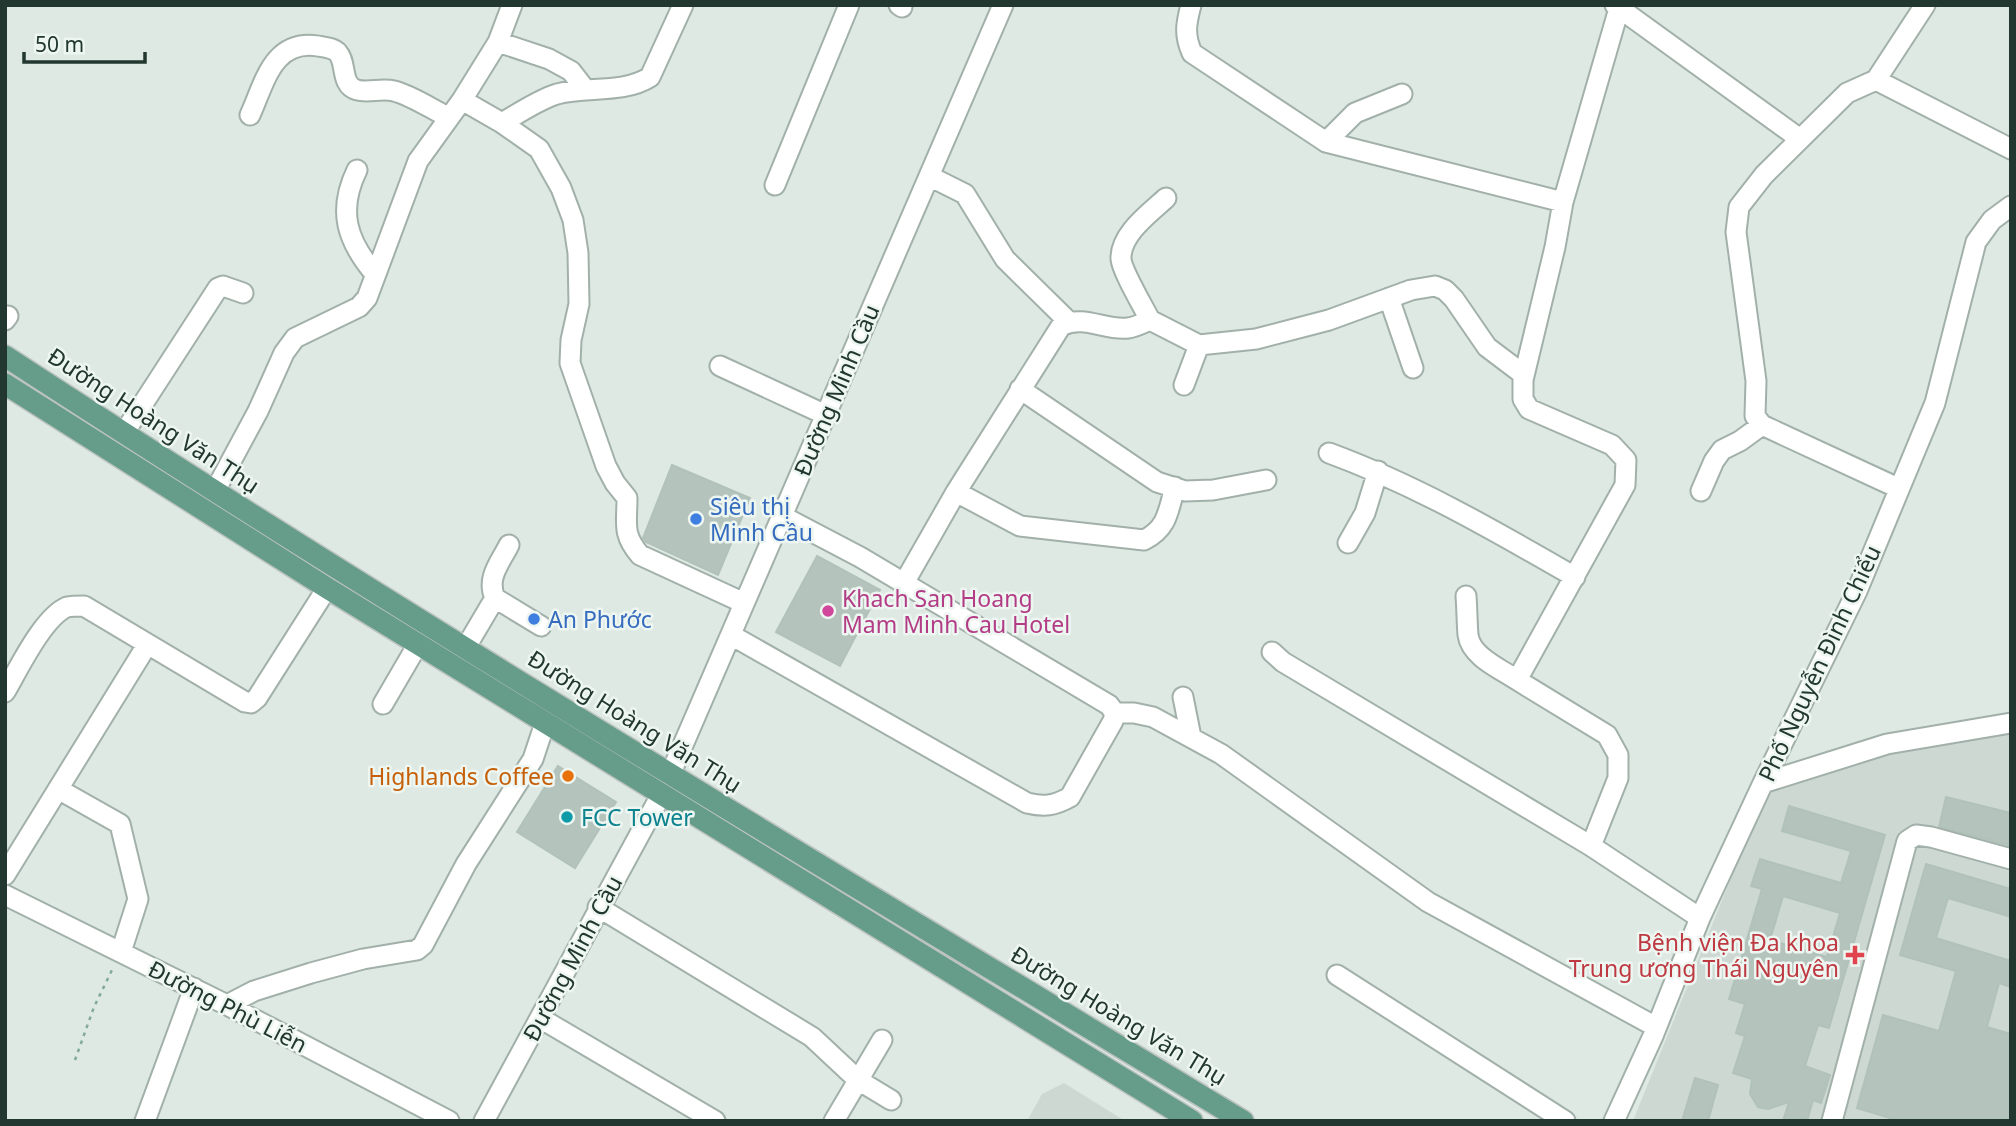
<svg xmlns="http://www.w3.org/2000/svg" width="2016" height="1126" viewBox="0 0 2016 1126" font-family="'Noto Sans',sans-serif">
  <rect width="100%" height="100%" fill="#dee9e3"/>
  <path fill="#cdd8d2" d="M2011 730V1121H1633L1767 789 1900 750Z
    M1064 1083 1125 1121H1027L1042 1094Z"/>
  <path fill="#b4c3bc" stroke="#b1c2ba" stroke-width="2" fill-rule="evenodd" d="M672 465 750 498 718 575 646 542 643 538Z
    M817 556 880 590 840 666 776 632Z
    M558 766 616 802 575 868 517 832Z
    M1946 797 2011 813V846L1939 827Z
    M1789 806 1885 835 1829 1028 1818 1025 1805 1066 1830 1075 1821 1103 1813 1100 1807 1121H1783L1789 1102 1768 1109 1758 1107 1750 1094 1752 1079 1733 1073 1745 1036 1736 1033 1745 1004 1729 999 1762 889 1751 886 1760 859 1841 883 1851 851 1782 831ZM1783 896 1840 913 1827 957 1770 940Z
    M1926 864 2011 889V917L1948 898 1936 938 2011 961V987L1999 983 1987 1027 2011 1034V1121H1900L1857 1108 1883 1015 1939 1031 1956 971 1900 955Z
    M1695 1078 1718 1085 1708 1121H1682Z"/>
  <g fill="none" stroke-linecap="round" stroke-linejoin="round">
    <g stroke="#a2b0aa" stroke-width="23">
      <path id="minor" d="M899 5 902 7
        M1191 5C1186 24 1184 35 1192 53L1326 142 1563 202
        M1615 5 1800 139
        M498 42 549 59 571 71 585 89
        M1876 80 2011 149
        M462 100 502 123 539 149 561 188 573 220 578 253 579 304 571 340 570 363 606 466 615 483 627 498C627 524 622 534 640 555L744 603
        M250 115C265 82 273 39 318 46 324 47 334 48 338 53 347 63 340 85 357 90 368 93 382 88 394 91 413 96 431 109 448 117
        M502 123C519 113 538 100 557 94 586 86 623 94 650 77L683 5
        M1326 142 1355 113 1402 94
        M357 170C337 211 347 241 375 274
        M929 176 965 194 1005 259 1069 322
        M775 185 849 5
        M1389 298 1413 368
        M5 320 8 316
        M1150 320 1199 345 1256 339 1329 320 1411 290 1435 286 1445 290 1454 299 1487 347 1524 375
        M720 366 826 415
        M1184 385 1199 345
        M1020 389 1157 482 1185 491 1213 490 1266 480
        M124 433 218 288 223 286 243 293
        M1329 453C1416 485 1495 531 1575 577
        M1898 488 1762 425 1755 416 1756 381 1736 232 1739 207 1764 175 1847 93 1876 80 1925 5
        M215 491 258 411 284 353 295 338 359 307 367 298 418 161 462 100 498 42 512 5
        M1701 491 1714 461 1722 450 1740 441 1762 425
        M956 492 1020 526 1144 540C1168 528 1168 511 1175 487
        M1348 543 1365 513 1378 471
        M904 583 956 492 1061 326C1084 314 1105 331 1128 328 1136 327 1143 323 1150 320 1144 308 1122 271 1121 259 1120 234 1150 213 1166 198
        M1466 596C1467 609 1467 623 1468 635 1471 657 1501 669 1517 680
        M495 598 541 626
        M731 635 1027 803C1044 807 1054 806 1070 797L1113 721 1115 713 1109 705 860 557 782 516
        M466 647 495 598C486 578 500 563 509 545
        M1272 652 1283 662 1591 846 1700 918
        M5 692C18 670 43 617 67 607 72 606 79 606 84 606L245 702 251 703 257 698 327 588
        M1183 697 1191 737
        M383 704 418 644
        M1115 713H1134L1153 717 1221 754 1428 902 1656 1027
        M670 775 1003 5
        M1763 783 1887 744 2011 723
        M58 789 120 824 138 899 121 952
        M1591 846 1618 778V755L1607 735 1517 680 1625 485 1626 460 1612 445 1529 409 1523 399V380L1555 247 1563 202 1620 5
        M5 875 147 645
        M5 895 227 1005 449 1121
        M598 907 812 1037 858 1080 891 1100
        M1337 975 1565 1121
        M227 1005 254 991 311 973 363 959 417 950 423 945 466 864 533 759 545 723
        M540 1018 715 1121
        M145 1121 194 988
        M484 1121 661 795
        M834 1121 882 1040
        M1614 1121 1653 1036 1700 918 1763 783 1857 591 1935 403 1976 242 1992 220 2011 206
        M1832 1121 1907 841 1916 835 1931 837 2011 859"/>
    </g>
    <g stroke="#bcc3c1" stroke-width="24">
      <path id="major" d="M5 356C411 621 828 870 1243 1121
        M5 384 327 588 1192 1121"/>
    </g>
    <path stroke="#81aa9a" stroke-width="2.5" stroke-dasharray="3.5 5" stroke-linecap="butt" d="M75 1060 94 1007 113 968"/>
    <use href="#minor" stroke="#fff" stroke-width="19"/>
    <use href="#major" stroke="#669c8a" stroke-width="21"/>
  </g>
  <g fill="#3f7fe0" stroke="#eef6f1" stroke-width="2.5">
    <circle cx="696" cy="519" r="7"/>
    <circle cx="534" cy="619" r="7"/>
  </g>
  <circle fill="#d1479c" stroke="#eef6f1" stroke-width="2.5" cx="828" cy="611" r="7"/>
  <circle fill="#e8710a" stroke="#eef6f1" stroke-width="2.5" cx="568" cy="776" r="7"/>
  <circle fill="#0f9aa8" stroke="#eef6f1" stroke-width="2.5" cx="567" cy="817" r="7"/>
  <path fill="#e0444e" stroke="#eef6f1" stroke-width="2.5" d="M1851.5 944.5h7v7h7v7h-7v7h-7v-7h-7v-7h7z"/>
  <g text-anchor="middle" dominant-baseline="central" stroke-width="5" stroke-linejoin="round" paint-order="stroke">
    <g font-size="23" fill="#213730" stroke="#eef6f1">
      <text transform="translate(836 390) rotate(-67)">Đường Minh Cầu</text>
      <text transform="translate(154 420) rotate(33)">Đường Hoàng Văn Thụ</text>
      <text transform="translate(1819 663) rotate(-65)">Phố Nguyễn Đình Chiểu</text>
      <text transform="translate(635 721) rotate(32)">Đường Hoàng Văn Thụ</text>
      <text transform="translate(572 958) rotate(-62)">Đường Minh Cầu</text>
      <text transform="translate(228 1006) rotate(27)">Đường Phù Liễn</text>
      <text transform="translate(1119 1015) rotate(31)">Đường Hoàng Văn Thụ</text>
    </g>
    <g font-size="23" fill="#366cbe" stroke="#eef6f1" text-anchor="start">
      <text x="710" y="506">Siêu thị<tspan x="710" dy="26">Minh Cầu</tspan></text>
      <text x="548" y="619">An Phước</text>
    </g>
    <g font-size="23" fill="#b23c85" stroke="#eef6f1" text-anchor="start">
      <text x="842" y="598">Khach San Hoang<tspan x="842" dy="26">Mam Minh Cau Hotel</tspan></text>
    </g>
    <g font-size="23" fill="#c56008" stroke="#eef6f1" text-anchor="end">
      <text x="554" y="776">Highlands Coffee</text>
    </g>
    <g font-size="23" fill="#0d838f" stroke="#eef6f1" text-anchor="start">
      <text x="581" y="817">FCC Tower</text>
    </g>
    <g font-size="23" fill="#be3a42" stroke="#eef6f1" text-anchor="end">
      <text x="1839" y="942">Bệnh viện Đa khoa<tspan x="1839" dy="26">Trung ương Thái Nguyên</tspan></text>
    </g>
  </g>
  <rect width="2016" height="1126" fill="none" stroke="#213730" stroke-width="14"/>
  <path d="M24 52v10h121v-10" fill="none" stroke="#213730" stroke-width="3.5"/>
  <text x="35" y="52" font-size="21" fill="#213730" stroke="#eef6f1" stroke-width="5" paint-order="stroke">50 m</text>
</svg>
